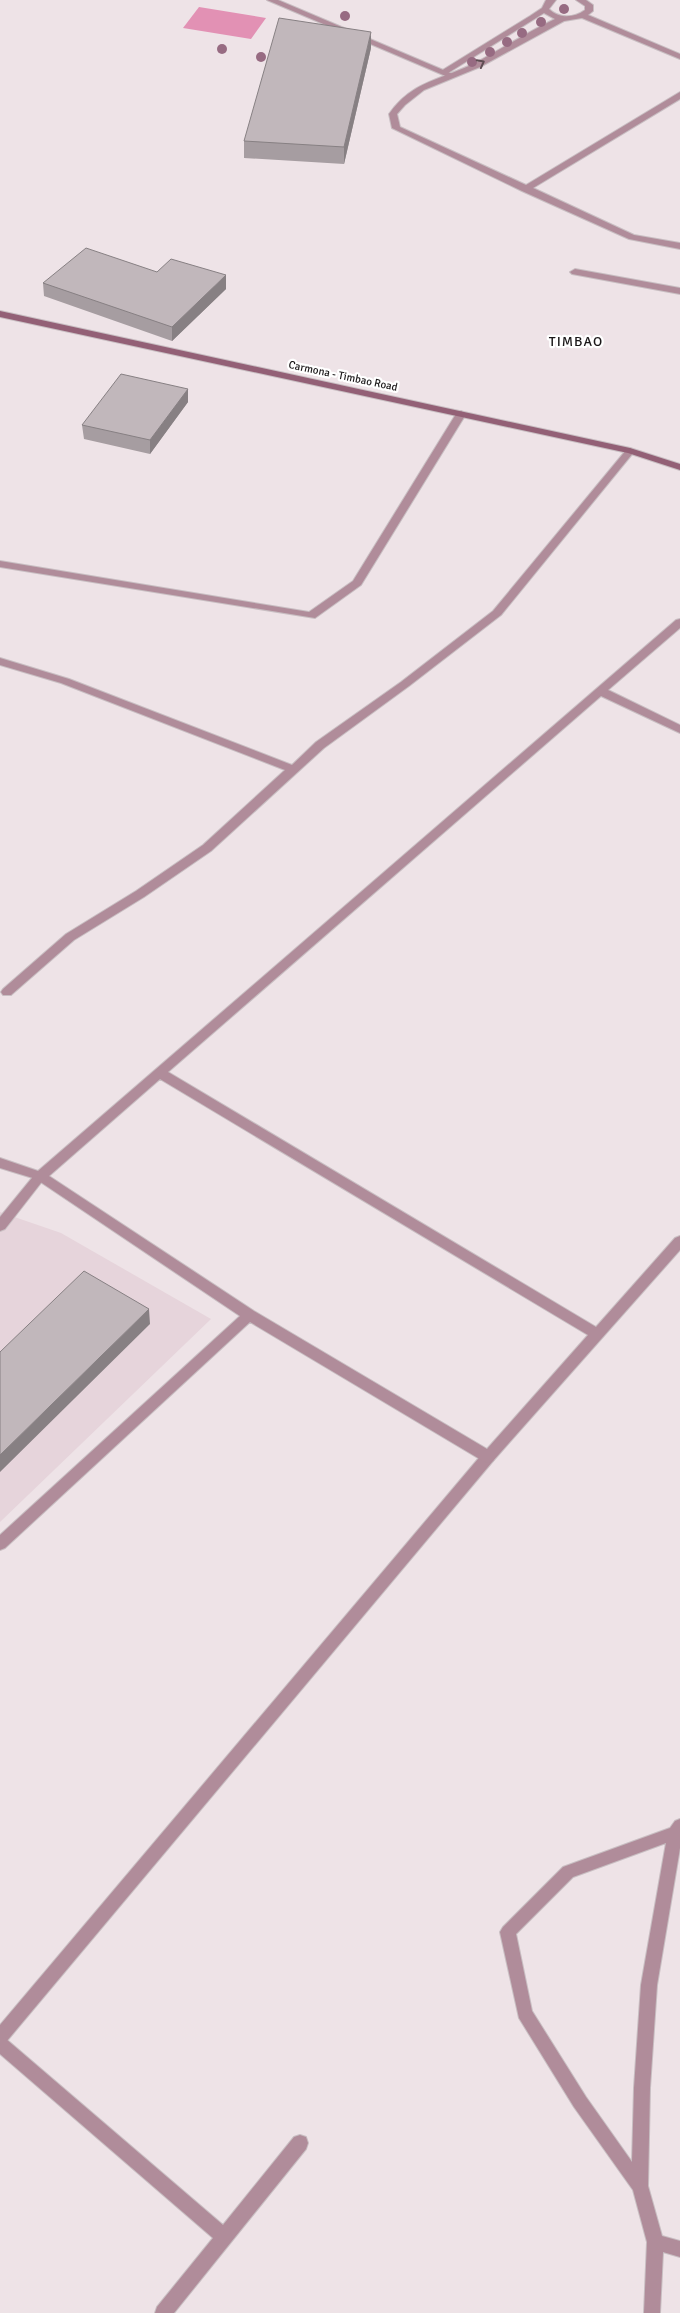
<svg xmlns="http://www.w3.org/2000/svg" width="680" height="2313" viewBox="0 0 680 2313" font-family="Signika,sans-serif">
  <rect width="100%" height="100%" fill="#eee3e7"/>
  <path fill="#e6d4db" d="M0 1212 61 1233 211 1319 0 1522Z"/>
  <path fill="#e291b4" d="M199 7 266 18 251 39 183 28Z"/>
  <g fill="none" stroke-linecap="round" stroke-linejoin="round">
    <g stroke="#c8bec2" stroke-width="2">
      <path id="lane" d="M267 0H278L455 75 448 77Z
        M575 269 680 288V294L572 274 570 272Z
        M40 1171 46 1176 44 1179 5 1229 0 1231V1217L36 1173Z
        M488 1451 493 1453 495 1457 493 1461 6 2042 0 2044V2025L483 1453Z"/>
    </g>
    <g stroke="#c8bec2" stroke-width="2">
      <path id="street" d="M546 0H556L549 9C559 19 574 18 585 10V6L576 0H586L593 5V11L588 15 680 54V59L582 18 564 21 480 67 424 90 405 105 397 114 400 127 526 185 680 92V99L533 188 634 235 680 243V249L629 239 522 191 392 128 389 114C413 80 442 80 477 62 503 48 528 32 555 19L544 13 448 73 441 71 530 16 542 8Z
        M461 411 466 414 361 585 315 618 0 567V561L309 612 353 581 456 414Z
        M630 448 635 451 633 453 501 615 409 686 324 748 211 851 144 897 74 940 11 995H3L1 992 3 989 66 934 136 891 203 845 285 770 61 683 0 665V658L69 679 292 765 316 742 401 682 493 611 627 449Z
        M680 619V628L608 690 680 725V733L601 696 168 1072 596 1327 675 1238 680 1236V1250L493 1461 488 1463 483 1461 250 1322 5 1548 0 1550V1535L240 1316 36 1179 0 1168V1158L38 1171 676 620ZM160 1079 588 1335 487 1449 254 1311 49 1176Z
        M680 1819V1848L657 1985 650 2088 648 2186 662 2236 680 2241V2257L663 2252 660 2313H644L647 2242 633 2190 574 2107 519 2018 500 1932 503 1927 563 1867 670 1828 675 1821ZM666 1843 641 1985 634 2088 632 2162 586 2097 532 2011 516 1934 573 1877Z
        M0 2037 6 2039 223 2225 294 2137 300 2135 306 2137 308 2143 306 2149 174 2313H155L157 2307 213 2238 0 2054Z"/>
    </g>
    <g stroke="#c8bec2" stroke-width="2">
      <path id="secondary" d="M0 311 630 448 680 464V470L628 453 0 317Z"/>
    </g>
    <use href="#lane" fill="#b08c9a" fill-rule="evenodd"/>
    <use href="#street" fill="#b08c9a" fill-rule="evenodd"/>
    <use href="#secondary" fill="#936076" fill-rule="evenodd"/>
  </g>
  <g fill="#976b82">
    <circle cx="564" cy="9" r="5"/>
    <circle cx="345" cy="16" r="5"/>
    <circle cx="541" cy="22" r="5"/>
    <circle cx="522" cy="33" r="5"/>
    <circle cx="507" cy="42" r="5"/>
    <circle cx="222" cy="49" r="5"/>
    <circle cx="490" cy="52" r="5"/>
    <circle cx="261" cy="57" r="5"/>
    <circle cx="472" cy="62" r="5"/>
  </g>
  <path fill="#a69da1" d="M371 48 344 164 244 158V141Z
    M157 272 226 289 172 341 44 296 43 283Z
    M188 389V402L150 454 84 439 82 425Z"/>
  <path fill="#878083" d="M371 32V48L344 164V147Z
    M226 275V289L172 341V327Z
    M188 389V402L150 454V440Z
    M149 1309 150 1324 0 1472V1455Z"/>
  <path fill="#c1b7bb" stroke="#878083" d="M279 18 371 32 344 147 244 141Z
    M86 248 157 272 171 259 226 275 172 327 43 283Z
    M121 374 188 389 150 440 82 425Z
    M84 1271 149 1309 0 1455V1352Z"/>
  <defs><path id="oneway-chevron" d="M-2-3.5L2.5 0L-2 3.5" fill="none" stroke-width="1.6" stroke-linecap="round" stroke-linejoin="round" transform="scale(1.25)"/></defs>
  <use stroke="#5e4c52" href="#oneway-chevron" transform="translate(481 63) rotate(-28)"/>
  <g text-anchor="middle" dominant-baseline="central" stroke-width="4.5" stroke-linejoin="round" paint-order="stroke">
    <g font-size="11" fill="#1a1718" stroke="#fff">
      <text transform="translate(343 376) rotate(12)">Carmona - Timbao Road</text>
    </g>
    <g font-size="14" letter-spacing="1" fill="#1a1718" stroke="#fff">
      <text x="576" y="341">TIMBAO</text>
    </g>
  </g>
</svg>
